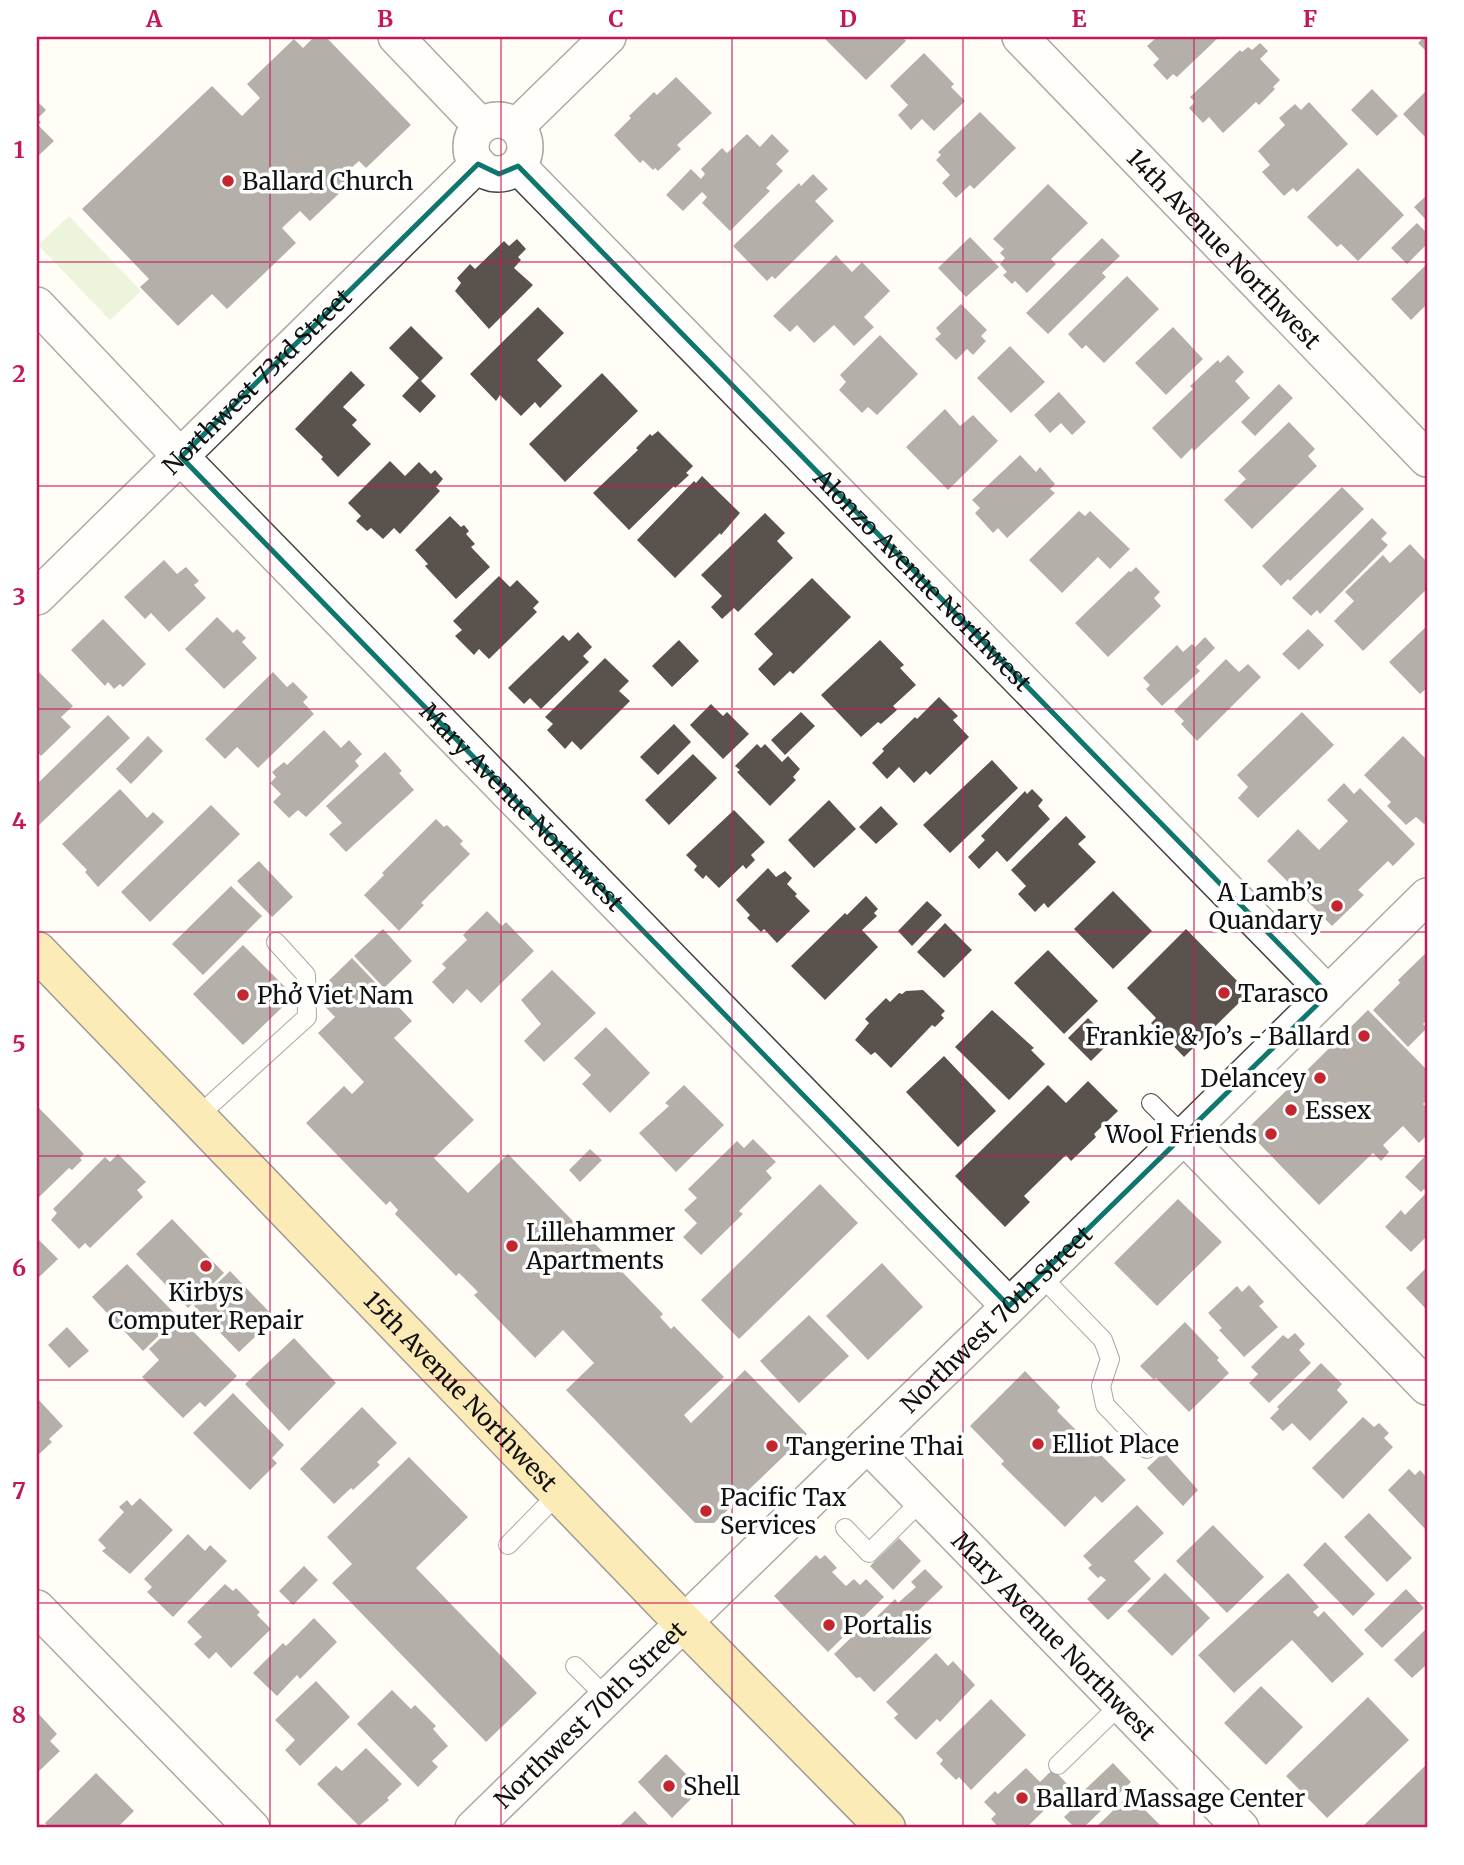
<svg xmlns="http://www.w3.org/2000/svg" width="1464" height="1865" viewBox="0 0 1464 1865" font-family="Merriweather,serif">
  <rect width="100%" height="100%" fill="#fffdf5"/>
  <path fill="#d5ebbd" d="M69 216 141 291 110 320 38 245Z"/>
  <path fill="#5a524d" d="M314 37H326L411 125 366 168 359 161 341 177 348 185 310 221 300 211 282 228 296 243 227 309 212 294 178 326 140 287 149 279 82 209 212 86 242 116 260 98 247 84 294 39 303 48Z
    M823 37H902L906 41 866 80Z
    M1157 37H1219L1177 77 1173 74 1167 80 1153 65 1159 59 1147 46Z
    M1421 37H1427V52L1418 43 1423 38Z
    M1260 43 1268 51 1260 59 1280 80 1273 87 1275 89 1259 105 1256 102 1223 133 1209 117 1203 123 1189 108 1195 102 1190 97 1240 50 1242 52 1248 47 1252 50Z
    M924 53 954 84 951 87 965 101 934 131 922 119 911 130 898 115 908 105 890 86Z
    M676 77 712 113 677 145 681 149 658 171 655 168 653 170 643 160 640 163 614 135 631 118 629 116 654 92 657 95Z
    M1372 89 1398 116 1377 136 1351 110Z
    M1427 90V139L1403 114Z
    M37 101 46 110 37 119 41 122 38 125 54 141 37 157Z
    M1309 102 1348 144 1297 192 1293 188 1284 196 1262 172 1270 165 1258 151 1285 125 1279 118 1295 104 1301 110Z
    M980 112 1016 148 974 189 970 185 956 198 942 183 950 175 936 160 941 155 938 152Z
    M747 134 760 147 772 134 789 151 776 164 783 171 766 188 770 191 730 231 702 203 707 197 702 192 683 211 666 195 691 169 701 179 705 174 701 169 722 148 727 153Z
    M1358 168 1404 215 1358 261 1341 244 1337 247 1307 217Z
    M813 174 828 189 815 201 834 221 775 279 772 276 767 281 733 246 799 183 801 186Z
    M1048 184 1088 223 1051 259 1056 264 1027 293 1015 281 1012 284 1003 275 1007 272 1000 264 1005 258 1000 253 1004 249 993 239Z
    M1427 195V221L1414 207Z
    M1417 223 1427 233V244L1407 264 1391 248Z
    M970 237 999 267 966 297 938 268Z
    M1102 238 1120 256 1102 273 1106 277 1048 334 1026 313Z
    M517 239 526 249 518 257 521 260 514 268 533 285 489 329 455 291 461 283 457 278 470 264 475 269 504 241 509 246Z
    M836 255 852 272 862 262 890 291 864 317 874 327 854 346 834 325 814 343 797 325 790 332 773 316Z
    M1427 264V304L1411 320 1391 299Z
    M1127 276 1159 309 1104 363 1086 345 1082 349 1068 334Z
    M961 304 987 330 981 336 986 341 973 355 967 349 956 360 935 339 941 334 936 328Z
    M538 307 564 333 537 360 562 386 540 408 535 402 521 416 500 395 496 401 470 374Z
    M411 326 443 358 421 381 436 396 420 413 402 396 419 378 389 348Z
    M1173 327 1203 359 1166 395 1135 363Z
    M880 335 918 374 877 415 868 407 862 413 839 390 846 382 840 375Z
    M1010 346 1045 382 1011 413 977 378Z
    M1228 355 1244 372 1235 381 1250 398 1194 451 1192 448 1181 459 1152 428 1193 389 1190 386 1218 360 1220 363Z
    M351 371 365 385 343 407 357 420 352 425 371 444 338 477 321 459 323 457 295 429Z
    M602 373 638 411 565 482 529 444Z
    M1279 384 1293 398 1255 436 1241 422Z
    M1059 392 1086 422 1072 435 1061 423 1050 433 1034 415Z
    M945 409 960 426 973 415 998 441 948 490 906 447Z
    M1289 422 1315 449 1308 456 1317 466 1252 529 1224 500 1246 479 1238 471Z
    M658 431 693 466 686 473 689 475 675 488 674 486 629 530 593 493 638 450 636 448 650 434 652 436Z
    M1020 455 1036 472 1040 467 1055 484 1050 489 1055 493 1007 538 998 528 993 533 975 513 980 508 972 500Z
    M390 461 405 476 419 462 431 474 435 470 443 479 436 487 440 491 400 534 394 528 383 539 371 528 367 531 356 521 361 516 348 503Z
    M702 476 740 513 721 535 720 533 675 578 637 540 694 481 696 483Z
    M1342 487 1364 509 1290 581 1288 579 1281 586 1262 566Z
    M1079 511 1085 516 1090 511 1130 549 1110 569 1098 557 1062 593 1029 560Z
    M765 513 785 533 777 541 793 558 738 612 734 608 722 619 711 607 722 596 701 575Z
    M450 516 461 527 464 525 469 531 466 534 475 544 471 547 490 567 456 599 425 566 428 564 415 550Z
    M1372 518 1387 533 1381 539 1388 545 1320 614 1317 610 1311 616 1292 598Z
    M1410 544 1427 562V589L1363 651 1334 621 1354 601 1345 592 1383 555 1390 563Z
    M164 560 177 574 186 567 199 581 194 585 206 598 169 632 151 613 145 619 124 597Z
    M1136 567 1160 592 1154 598 1161 606 1108 657 1075 623 1129 571 1131 572Z
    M499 576 510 587 517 580 539 602 533 608 537 612 489 659 479 649 474 655 455 636 462 630 453 621Z
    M812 578 851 617 793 674 790 671 774 686 758 669 773 654 754 634Z
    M217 617 233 633 237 629 246 638 242 642 257 658 224 689 185 649Z
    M103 619 146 664 123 687 120 684 114 689 108 682 105 686 71 650Z
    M1427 626V688L1420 694 1389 662Z
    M1308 629 1324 645 1299 670 1282 654Z
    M578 632 592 647 583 656 589 662 541 709 530 698 524 704 508 688 563 635 569 641Z
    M1205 637 1215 648 1196 667 1200 671 1162 706 1146 689 1150 685 1143 678 1177 645 1183 652 1192 644 1195 647Z
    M679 640 699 661 672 687 652 666Z
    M880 640 904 665 900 668 916 685 893 706 897 710 881 724 878 722 861 737 821 695Z
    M605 658 629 681 619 691 630 701 581 750 572 741 565 749 547 730 553 724 545 717Z
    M1226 659 1239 672 1248 664 1261 677 1197 741 1181 724 1184 721 1174 711Z
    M37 670 73 706 61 717 71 727 41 756 37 751Z
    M273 672 287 687 293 682 308 697 303 702 314 714 258 768 237 747 225 759 205 739Z
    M939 697 958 716 953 720 969 737 930 775 926 771 914 783 899 767 887 779 872 763 884 751 882 749 915 717 917 719Z
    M711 704 723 716 727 712 749 734 723 759 690 725Z
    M801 712 815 726 785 755 771 740Z
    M1302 712 1334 745 1258 818 1238 798 1248 787 1237 775Z
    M108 715 130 738 37 827V784Z
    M674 724 691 742 658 775 640 757Z
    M324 730 341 748 349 740 362 754 355 761 359 766 306 817 298 810 289 818 273 802 281 794 270 783 276 777 272 772 284 762 287 765Z
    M148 736 163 751 131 784 116 769Z
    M1403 736 1427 760V821L1424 824 1416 817 1406 825 1387 806 1391 802 1364 775Z
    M757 744 761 748 765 744 782 762 788 756 800 769 793 777 796 780 770 806 737 772 740 770 735 766Z
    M385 752 402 771 399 773 414 790 346 852 329 834 342 823 326 806Z
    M693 754 717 778 669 825 645 800Z
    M992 760 1018 788 950 853 923 825Z
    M1344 783 1354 794 1360 788 1415 844 1393 866 1388 861 1358 890 1364 895 1332 926 1267 861 1298 829 1319 850 1348 821 1327 800Z
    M120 789 147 818 153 812 164 822 98 887 85 872 87 870 62 844Z
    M1032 789 1043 800 1038 806 1050 819 1007 862 997 851 979 869 968 857 985 840 981 836 1025 791 1027 794Z
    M829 800 856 829 814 868 788 840Z
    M211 805 240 834 150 922 121 892Z
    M881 806 898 824 876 844 859 827Z
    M734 810 765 842 751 855 755 860 746 869 743 865 719 888 706 875 703 879 694 870 697 866 686 855Z
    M1066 816 1086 837 1078 844 1096 862 1048 908 1044 903 1035 912 1018 894 1026 886 1011 870Z
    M436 819 444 827 447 825 463 841 460 844 470 854 421 903 424 905 399 931 364 895 384 875 382 873Z
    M259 861 293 897 272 917 237 881Z
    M768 868 776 877 785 871 792 878 787 884 797 894 795 896 810 911 777 943 764 929 761 932 747 918 750 915 736 900Z
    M231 886 262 916 203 975 172 944Z
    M1113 891 1152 931 1113 969 1074 929Z
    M866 896 878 909 874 913 877 916 862 930 878 947 825 1000 791 966 845 913 847 915Z
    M927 901 942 915 912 946 898 931Z
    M487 911 502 926 506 922 534 951 481 1003 467 989 453 1004 432 982 446 968 442 964 467 940 463 935Z
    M945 923 972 950 944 978 917 952Z
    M383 929 412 961 384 988 354 956Z
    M1186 929 1249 993 1184 1057 1151 1023 1156 1018 1127 988Z
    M243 945 294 996 243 1045 193 994Z
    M1048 950 1098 1001 1064 1034 1014 983Z
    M1427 952V1020L1423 1024 1427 1028 1408 1047 1373 1010 1400 983 1398 980Z
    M352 958 412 1021 394 1038 474 1120 434 1158 468 1193 508 1154 663 1314 660 1317 671 1329 674 1326 724 1377 684 1415 691 1423 745 1370 807 1434 714 1523H695L566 1390 594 1363 563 1330 535 1358 474 1295 478 1292 459 1273 456 1276 395 1214 398 1210 390 1201 386 1205 306 1123 344 1086 352 1094 364 1082 318 1033 335 1017 314 995Z
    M552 970 596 1013 544 1062 524 1041 541 1024 521 1000Z
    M923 990 945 1011 941 1015 944 1018 935 1027 932 1025 891 1068 875 1052 871 1055 855 1040 869 1023 865 1019 886 998 890 1002 899 993 902 994 906 991Z
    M992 1010 1034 1048 1031 1050 1045 1064 1009 1100 955 1047Z
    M1368 1010 1427 1070V1100L1423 1104 1427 1108V1135L1419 1143 1403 1126 1383 1145 1389 1152 1381 1161 1373 1153 1319 1205 1246 1130Z
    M1088 1018 1111 1041 1091 1061 1068 1038Z
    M606 1027 650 1073 610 1113 582 1084 591 1075 574 1058Z
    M944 1056 996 1111 958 1147 906 1092Z
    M1088 1081 1118 1111 1094 1134 1096 1137 1071 1161 1066 1155 1024 1196 1030 1202 1005 1227 955 1176 1048 1085 1066 1103Z
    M684 1085 724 1125 676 1172 639 1133 669 1106 665 1103Z
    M38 1107 84 1154 80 1158 82 1160 72 1170 69 1168 37 1199Z
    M753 1139 776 1162 766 1171 772 1178 739 1211 743 1214 701 1255 683 1237 697 1223 684 1210 697 1198 688 1189 737 1141 744 1148Z
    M590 1149 602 1160 580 1182 569 1170Z
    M118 1154 146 1182 137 1190 143 1197 90 1248 85 1243 79 1249 51 1220 57 1213 53 1209 105 1157 110 1162Z
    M1427 1154V1236L1411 1252 1385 1227 1401 1210 1405 1215 1427 1192 1424 1189 1421 1192 1405 1177Z
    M820 1184 858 1223 739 1339 701 1300Z
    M1178 1199 1222 1242 1157 1306 1114 1263Z
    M172 1219 224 1273 188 1308 136 1254Z
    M37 1238 58 1259 37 1279Z
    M882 1263 923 1307 868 1360 826 1316Z
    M127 1264 178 1317 143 1351 92 1297Z
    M1427 1267V1310L1406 1288Z
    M230 1271 275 1318 239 1352 194 1306Z
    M1249 1285 1264 1302 1259 1306 1278 1327 1244 1357 1219 1330 1222 1328 1208 1313 1237 1286 1242 1292Z
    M809 1315 849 1356 799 1403 760 1361Z
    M181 1319 237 1376 205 1407 200 1402 183 1418 142 1377 159 1360 149 1349Z
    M1185 1322 1219 1358 1217 1360 1229 1373 1189 1412 1156 1378 1154 1380 1140 1366Z
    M67 1327 89 1351 69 1368 48 1345Z
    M1295 1333 1305 1344 1299 1350 1311 1363 1269 1403 1249 1383 1258 1374 1251 1367 1283 1335 1288 1339Z
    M294 1338 336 1383 289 1431 245 1384Z
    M1321 1363 1342 1384 1337 1390 1348 1402 1310 1441 1292 1423 1283 1431 1270 1418 1279 1409 1277 1407Z
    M1025 1371 1060 1407 1057 1411 1126 1480 1102 1503 1095 1496 1065 1527 1001 1464 1004 1461 970 1426Z
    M233 1393 284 1445 272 1458 277 1463 250 1490 193 1433Z
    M37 1398 63 1426 49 1439 52 1442 37 1456Z
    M362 1407 397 1443 377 1462 380 1465 353 1490 351 1488 334 1504 300 1469Z
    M1363 1417 1374 1427 1379 1423 1389 1433 1384 1438 1393 1447 1343 1499 1312 1468Z
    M1164 1452 1198 1490 1183 1506 1147 1468Z
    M409 1457 468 1517 416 1568 537 1693 486 1742 332 1583 352 1564 327 1537Z
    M1409 1469 1415 1475 1420 1470 1427 1478V1531L1388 1490Z
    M140 1498 173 1530 130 1574 102 1551 106 1548 98 1540 124 1512 119 1507 127 1500 132 1506Z
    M1137 1505 1164 1533 1134 1561 1151 1579 1108 1620 1087 1599 1106 1580 1101 1576 1098 1578 1088 1568 1092 1565 1083 1556Z
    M1369 1513 1412 1558 1387 1582 1344 1537Z
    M1213 1525 1264 1577 1227 1613 1176 1561Z
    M188 1534 205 1551 210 1545 227 1561 173 1617 147 1592 152 1587 144 1579Z
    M899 1538 921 1561 893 1590 870 1566Z
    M1325 1542 1375 1594 1353 1616 1303 1565Z
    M816 1555 820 1559 825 1555 837 1568 832 1572 846 1586 854 1579 860 1585 866 1579 884 1597 828 1652 774 1596Z
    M304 1566 318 1580 293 1605 279 1591Z
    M925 1569 943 1587 913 1616 933 1635 874 1692 860 1677 856 1678 834 1654 857 1632 859 1634 895 1599 898 1603 916 1587 911 1582Z
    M1165 1573 1210 1618 1172 1656 1127 1611Z
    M1288 1573 1319 1607 1313 1612 1318 1617 1324 1611 1364 1654 1332 1683 1292 1640 1234 1693 1198 1655Z
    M225 1584 233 1591 236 1588 260 1612 257 1615 271 1629 231 1668 216 1652 209 1659 194 1644 202 1637 187 1622Z
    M1406 1589 1424 1608 1382 1648 1364 1630Z
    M314 1618 337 1642 300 1679 297 1675 277 1696 253 1673 283 1643 286 1646Z
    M1427 1628V1664L1412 1678 1394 1660Z
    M936 1653 948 1666 953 1661 975 1685 940 1722 937 1719 916 1740 894 1718 898 1714 886 1702Z
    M316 1681 350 1717 300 1766 285 1750 295 1740 275 1720Z
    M1261 1686 1303 1727 1266 1765 1224 1723Z
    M392 1690 411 1709 415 1705 436 1726 433 1729 448 1746 432 1761 438 1767 418 1787 357 1724Z
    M1368 1697 1409 1740 1327 1818 1286 1776Z
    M991 1699 1026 1735 971 1790 959 1777 956 1780 940 1764 943 1760 936 1753Z
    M37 1712 57 1734 50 1741 60 1751 37 1773Z
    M366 1748 402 1784 387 1798 389 1800 359 1826 317 1784 336 1766 342 1771Z
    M666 1754 701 1789 672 1818 638 1782Z
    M1113 1763 1131 1782 1083 1828H1075L1064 1817 1078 1804 1074 1800Z
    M1427 1764V1828H1361Z
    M1026 1768 1040 1782 1053 1769 1069 1786 1026 1828H1008L1005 1826 999 1828 991 1819 996 1814 984 1802 995 1791 998 1794Z
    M96 1773 134 1811 118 1827 119 1828H50L45 1823Z
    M1125 1799 1131 1806 1136 1801 1160 1825 1157 1828H1095Z
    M635 1811 651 1828H617Z"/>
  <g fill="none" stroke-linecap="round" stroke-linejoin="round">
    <g stroke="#444" stroke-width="20">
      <path id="service" d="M1151 1103 1184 1136
        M197 1117 307 1017 306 975 276 942
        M1040 1275 1103 1340 1110 1359 1101 1386 1105 1405 1147 1449
        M845 1528 869 1553 922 1500
        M508 1545 559 1493
        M575 1666 608 1699
        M1058 1765 1121 1704"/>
    </g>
    <g stroke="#444" stroke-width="38">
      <g id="minor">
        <path d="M396 37 481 126"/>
        <path id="s1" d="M1020 37 1427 459"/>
        <circle cx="498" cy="147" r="27"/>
        <path d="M517 126 608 37"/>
        <path id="s2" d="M518 166 1328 994"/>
        <path id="s3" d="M37 305 181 457 1009 1306"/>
        <path id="s4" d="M37 597 478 164"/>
        <path d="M1184 1136 1427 1387"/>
        <path id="s5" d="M867 1444 1241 1828"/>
        <path d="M37 1608 252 1828"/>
        <path id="s6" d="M473 1828 1184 1136 1427 896"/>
      </g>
    </g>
    <g stroke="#222" stroke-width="41">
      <g id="primary">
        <path id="s7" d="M37 951 683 1622 886 1828"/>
      </g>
    </g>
    <use href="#service" stroke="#fff" stroke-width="18"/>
    <use href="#minor" stroke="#fff" stroke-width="35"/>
    <use href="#primary" stroke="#f9d66b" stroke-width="38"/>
  </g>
  <path d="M0 0H1464V1865H0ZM478 164 499 174 518 166 1328 994 1009 1306 181 457Z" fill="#fffdf5" fill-opacity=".55" fill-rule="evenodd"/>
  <path fill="none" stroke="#0f766e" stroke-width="5" stroke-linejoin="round" d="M478 164 499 174 518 166 1328 994 1009 1306 181 457Z"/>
  <path fill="none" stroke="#c2185b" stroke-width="2" stroke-opacity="0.55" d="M270 37V1828M501 37V1828M732 37V1828M963 37V1828M1194 37V1828M37 262H1427M37 486H1427M37 709H1427M37 932H1427M37 1156H1427M37 1380H1427M37 1603H1427"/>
  <g fill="#c4262e" stroke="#fff" stroke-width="2.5">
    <circle cx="228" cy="181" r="7"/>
    <circle cx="1337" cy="906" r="7"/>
    <circle cx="1224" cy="993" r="7"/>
    <circle cx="243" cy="995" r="7"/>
    <circle cx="1364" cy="1036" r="7"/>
    <circle cx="1320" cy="1078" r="7"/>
    <circle cx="1291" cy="1110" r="7"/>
    <circle cx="1271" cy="1134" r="7"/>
    <circle cx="512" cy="1246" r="7"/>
    <circle cx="206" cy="1266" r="7"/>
    <circle cx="1038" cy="1444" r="7"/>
    <circle cx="772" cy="1446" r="7"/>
    <circle cx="706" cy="1511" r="7"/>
    <circle cx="829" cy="1625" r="7"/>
    <circle cx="669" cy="1786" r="7"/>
    <circle cx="1022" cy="1798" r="7"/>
  </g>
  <g text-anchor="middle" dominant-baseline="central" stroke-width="7" stroke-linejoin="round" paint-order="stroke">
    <g font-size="24" fill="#111" stroke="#fff" text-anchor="start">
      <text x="242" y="181">Ballard Church</text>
      <text x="1323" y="892" text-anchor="end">A Lamb’s<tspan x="1323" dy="28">Quandary</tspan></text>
      <text x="1238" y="993">Tarasco</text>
      <text x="257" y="995">Phở Viet Nam</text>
      <text x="1350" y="1036" text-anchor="end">Frankie &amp; Jo’s - Ballard</text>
      <text x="1306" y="1078" text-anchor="end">Delancey</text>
      <text x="1305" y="1110">Essex</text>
      <text x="1257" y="1134" text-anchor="end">Wool Friends</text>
      <text x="526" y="1232">Lillehammer<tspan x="526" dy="28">Apartments</tspan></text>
      <text x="206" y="1292" text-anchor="middle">Kirbys<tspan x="206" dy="28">Computer Repair</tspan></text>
      <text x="1052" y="1444">Elliot Place</text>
      <text x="786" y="1446">Tangerine Thai</text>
      <text x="720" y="1497">Pacific Tax<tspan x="720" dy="28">Services</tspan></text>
      <text x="843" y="1625">Portalis</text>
      <text x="683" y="1786">Shell</text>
      <text x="1036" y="1798">Ballard Massage Center</text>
    </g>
    <g font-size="24" fill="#111" stroke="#fff">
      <text stroke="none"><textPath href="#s1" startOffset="294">14th Avenue Northwest</textPath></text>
      <text stroke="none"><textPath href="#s4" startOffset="308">Northwest 73rd Street</textPath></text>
      <text stroke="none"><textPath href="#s2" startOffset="579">Alonzo Avenue Northwest</textPath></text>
      <text stroke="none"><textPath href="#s3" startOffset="698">Mary Avenue Northwest</textPath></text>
      <text stroke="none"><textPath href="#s6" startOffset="730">Northwest 70th Street</textPath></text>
      <text stroke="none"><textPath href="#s7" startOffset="611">15th Avenue Northwest</textPath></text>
      <text stroke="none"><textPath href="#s5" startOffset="268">Mary Avenue Northwest</textPath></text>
      <text stroke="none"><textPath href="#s6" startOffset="163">Northwest 70th Street</textPath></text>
    </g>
  </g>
  <rect width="1464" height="1865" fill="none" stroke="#ffffff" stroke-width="77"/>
  <rect x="38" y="38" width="1388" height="1788" fill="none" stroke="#c2185b" stroke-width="2.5"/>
  <g font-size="23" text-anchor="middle" font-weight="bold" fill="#c2185b">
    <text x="154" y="27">A</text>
    <text x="385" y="27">B</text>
    <text x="616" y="27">C</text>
    <text x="848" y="27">D</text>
    <text x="1079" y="27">E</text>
    <text x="1310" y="27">F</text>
    <text x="19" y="158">1</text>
    <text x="19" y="382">2</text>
    <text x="19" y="605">3</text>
    <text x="19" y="829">4</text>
    <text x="19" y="1052">5</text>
    <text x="19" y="1276">6</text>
    <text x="19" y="1499">7</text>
    <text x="19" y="1723">8</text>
  </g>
</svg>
